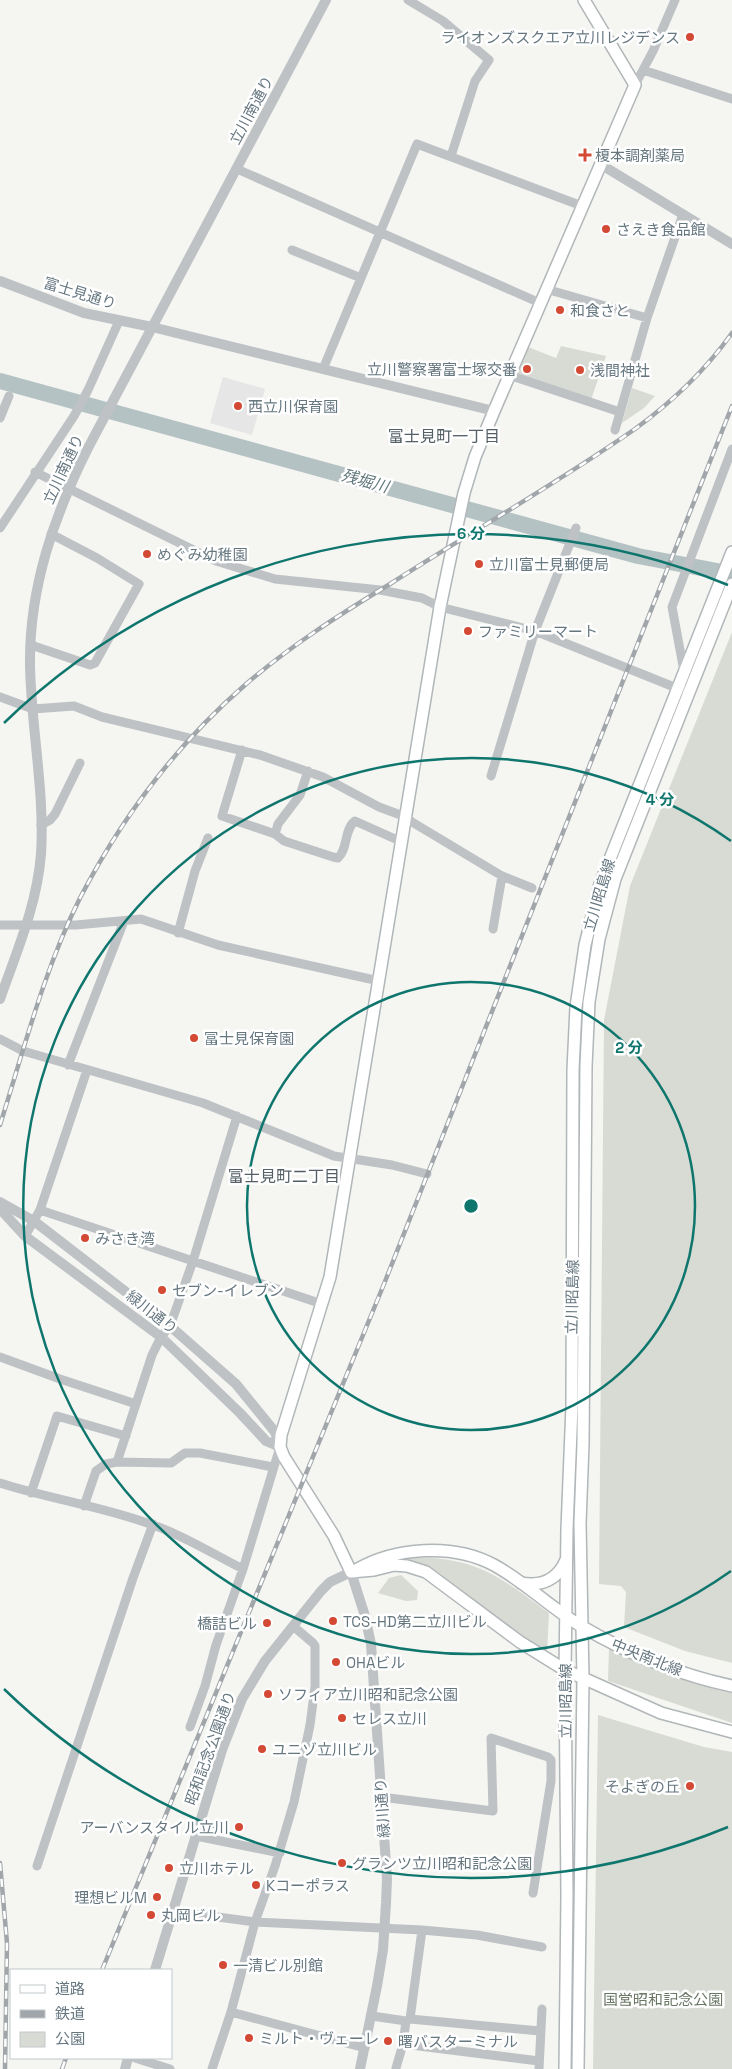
<svg xmlns="http://www.w3.org/2000/svg" width="732" height="2069" viewBox="0 0 732 2069" font-family="'Space Grotesk','Noto Sans JP',sans-serif">
  <rect width="100%" height="100%" fill="#f5f5f2"/>
  <path fill="#e5e6e5" d="M223 377 265 389 252 435 210 423Z"/>
  <path fill="#d7dbd3" d="M561 346 606 356 591 400 517 373 528 347 556 358Z
    M632 388 655 396 644 408 622 423Z
    M732 632V1663L685 1651 624 1627 626 1592 621 1586 599 1584 604 1020 630 886Z
    M406 1557C475 1557 495 1573 549 1613L547 1652 539 1649 501 1622 440 1574 420 1564 394 1560Z
    M401 1575 418 1591 417 1600 406 1601 378 1593 389 1578Z
    M609 1648 706 1686 732 1692V1723L608 1681Z
    M598 1715 704 1747 732 1752V2069H593Z"/>
  <g fill="none" stroke-linecap="round" stroke-linejoin="round">
    <path stroke="#b5c2c4" stroke-width="16" d="M0 381 638 556 732 574"/>
    <g stroke="#b1b6b9" stroke-width="14">
      <path id="secondary" d="M356 1570C395 1547 453 1543 494 1565 525 1582 551 1608 581 1626 627 1653 680 1675 732 1686
        M351 1572 334 1536 284 1457 280 1447 281 1435 330 1277 440 607 464 493 475 457 494 411 635 85 584 0
        M351 1572 374 1570 394 1565 407 1566 426 1572 520 1642 565 1670 661 1713 732 1732
        M521 1583C542 1587 558 1579 566 1560
        M565 2069 567 1895 565 1670 567 1529 572 1406 573 1070 576 1007 585 945 600 884 732 552
        M578 2069 583 1679 580 1523 583 1444 586 1066 589 1002 599 939 615 879 732 584"/>
    </g>
    <path stroke="#bec2c5" stroke-width="9" d="M408 0 443 21 489 60 475 81 451 156
      M643 70 732 99
      M635 85 653 51 675 0
      M237 169 540 303
      M292 250 361 278
      M546 289 647 318
      M323 369 417 144 582 206
      M509 375 620 412
      M0 418 9 396
      M615 430 647 318 683 214
      M35 472 216 561 275 579 380 590 422 598 440 607 535 631 684 691
      M0 528 74 416 88 390 119 321
      M31 645 90 665 95 663 139 584 97 558 51 534
      M684 671 672 607 732 449
      M0 697 33 709 74 706 102 717 260 755 323 777 379 807 406 817 412 822 502 876 532 888
      M242 750 222 816 275 834 284 841 333 857 338 858C348 849 344 829 355 821L402 842
      M491 776 535 631 576 528
      M41 825 50 820 55 814 80 763
      M275 834 278 824 300 795 308 771
      M0 925H76L141 919 218 945 379 981
      M493 929 502 876
      M178 933 195 871 208 838
      M0 1039 23 1051 203 1103 334 1156 392 1165 427 1174
      M68 1065 124 921
      M40 1210 322 1304
      M25 1236 40 1210 87 1070
      M0 1357 60 1379 136 1404
      M117 1462 152 1355 161 1337 170 1326 193 1261 237 1116
      M0 1483C50 1499 101 1506 150 1524 181 1534 213 1554 243 1569
      M31 1493 57 1416 126 1436
      M84 1506 96 1471 106 1464 117 1462 171 1463 185 1453H200L273 1467
      M190 1727 205 1686 216 1645 243 1569 280 1447
      M381 1797 493 1811 491 1738 548 1757 551 1760V1781L533 1893
      M196 1836 280 1853
      M37 1866 133 1578 153 1524
      M173 1911 255 1922 422 1930 477 1935 542 1947
      M231 2012 365 2048
      M372 2016 406 2021 403 2044 396 2068
      M410 2019 422 1930
      M406 2021 410 2019 540 2031
      M403 2044 539 2061
      M135 2058 170 2069
      M212 2069 231 2012 255 1922 275 1866 294 1802 310 1725 315 1687V1646L313 1643 293 1626
      M539 2069 542 2009"/>
    <path stroke="#bec2c5" stroke-width="10" d="M600 164 732 244
      M0 281 84 313 152 327 494 411
      M0 999C17 951 37 905 41 854 45 793 31 726 30 665 29 588 54 516 88 448L326 0
      M0 1202 34 1221 170 1326 236 1384 275 1432 279 1445
      M0 1209 25 1236 161 1337 240 1413 266 1441 280 1447
      M155 1970 222 1750 242 1699 265 1661 321 1591 330 1582 351 1572 365 1616 371 1644 387 1879 386 1903 383 1950 377 1986 360 2069
      M125 2069 128 2058"/>
    <use href="#secondary" stroke="#fff" stroke-width="11"/>
    <g stroke="#a0a6aa" stroke-width="4.5">
      <path id="rail" d="M0 1125C24 1049 44 970 80 898 121 819 177 744 245 685 290 646 339 615 390 584 471 532 556 484 635 429 672 402 705 371 732 333
        M0 1863 7 1943 5 2069
        M102 1970 384 1284 732 406
        M62 2069 66 2058"/>
    </g>
    <use href="#rail" stroke="#fff" stroke-width="2.5" stroke-dasharray="8" stroke-linecap="butt"/>
  </g>
  <g fill="none" stroke="#0f766e" stroke-width="2.5">
    <circle cx="471" cy="1206" r="224"/>
    <path d="M731 1571A448 448 0 1 1 731 841"/>
    <path d="M728 1827A672 672 0 0 1 4 1689M4 723A672 672 0 0 1 728 585"/>
  </g>
  <g fill="#d44933" stroke="#fff" stroke-width="2">
    <circle cx="690" cy="37" r="5"/>
    <path d="M582.5 147.5h5v5h5v5h-5v5h-5v-5h-5v-5h5z"/>
    <circle cx="606" cy="229" r="5"/>
    <circle cx="560" cy="310" r="5"/>
    <circle cx="527" cy="369" r="5"/>
    <circle cx="580" cy="370" r="5"/>
    <circle cx="238" cy="406" r="5"/>
    <circle cx="147" cy="554" r="5"/>
    <circle cx="479" cy="564" r="5"/>
    <circle cx="468" cy="631" r="5"/>
    <circle cx="194" cy="1038" r="5"/>
    <circle cx="85" cy="1238" r="5"/>
    <circle cx="162" cy="1290" r="5"/>
    <circle cx="333" cy="1621" r="5"/>
    <circle cx="267" cy="1623" r="5"/>
    <circle cx="336" cy="1662" r="5"/>
    <circle cx="268" cy="1694" r="5"/>
    <circle cx="342" cy="1718" r="5"/>
    <circle cx="262" cy="1749" r="5"/>
    <circle cx="690" cy="1786" r="5"/>
    <circle cx="239" cy="1827" r="5"/>
    <circle cx="342" cy="1863" r="5"/>
    <circle cx="169" cy="1868" r="5"/>
    <circle cx="256" cy="1885" r="5"/>
    <circle cx="157" cy="1897" r="5"/>
    <circle cx="151" cy="1915" r="5"/>
    <circle cx="223" cy="1965" r="5"/>
    <circle cx="249" cy="2038" r="5"/>
    <circle cx="388" cy="2041" r="5"/>
  </g>
  <g text-anchor="middle" dominant-baseline="central" stroke-width="5" stroke-linejoin="round" paint-order="stroke">
    <g font-size="15" fill="#667780" stroke="#fff" text-anchor="start">
      <text x="680" y="37" text-anchor="end">ライオンズスクエア立川レジデンス</text>
      <text x="595" y="155">榎本調剤薬局</text>
      <text x="616" y="229">さえき食品館</text>
      <text x="570" y="310">和食さと</text>
      <text x="517" y="369" text-anchor="end">立川警察署富士塚交番</text>
      <text x="590" y="370">浅間神社</text>
      <text x="248" y="406">西立川保育園</text>
      <text x="157" y="554">めぐみ幼稚園</text>
      <text x="489" y="564">立川富士見郵便局</text>
      <text x="478" y="631">ファミリーマート</text>
      <text x="204" y="1038">冨士見保育園</text>
      <text x="95" y="1238">みさき湾</text>
      <text x="172" y="1290">セブン-イレブン</text>
      <text x="343" y="1621">TCS-HD第二立川ビル</text>
      <text x="257" y="1623" text-anchor="end">橋詰ビル</text>
      <text x="346" y="1662">OHAビル</text>
      <text x="278" y="1694">ソフィア立川昭和記念公園</text>
      <text x="352" y="1718">セレス立川</text>
      <text x="272" y="1749">ユニゾ立川ビル</text>
      <text x="680" y="1786" text-anchor="end">そよぎの丘</text>
      <text x="229" y="1827" text-anchor="end">アーバンスタイル立川</text>
      <text x="352" y="1863">グランツ立川昭和記念公園</text>
      <text x="179" y="1868">立川ホテル</text>
      <text x="266" y="1885">Kコーポラス</text>
      <text x="147" y="1897" text-anchor="end">理想ビルM</text>
      <text x="161" y="1915">丸岡ビル</text>
      <text x="233" y="1965">一清ビル別館</text>
      <text x="259" y="2038">ミルト・ヴェーレ</text>
      <text x="398" y="2041">曙バスターミナル</text>
    </g>
    <g font-size="15" fill="#667780" stroke="#fff">
      <text transform="translate(251 110) rotate(-62)">立川南通り</text>
      <text transform="translate(80 293) rotate(17)">富士見通り</text>
      <text transform="translate(63 469) rotate(-65)">立川南通り</text>
      <text transform="translate(599 895) rotate(-73)">立川昭島線</text>
      <text transform="translate(572 1297) rotate(-89)">立川昭島線</text>
      <text transform="translate(152 1312) rotate(38)">緑川通り</text>
      <text transform="translate(647 1657) rotate(22)">中央南北線</text>
      <text transform="translate(565 1701) rotate(-90)">立川昭島線</text>
      <text transform="translate(210 1748) rotate(-70)">昭和記念公園通り</text>
      <text transform="translate(382 1808) rotate(-94)">緑川通り</text>
    </g>
    <g font-size="15" fill="#6a7865" stroke="#fff">
      <text x="663" y="1999">国営昭和記念公園</text>
    </g>
    <g font-size="16" fill="#546066" stroke="#fff">
      <text x="444" y="436">富士見町一丁目</text>
      <text x="284" y="1176">富士見町二丁目</text>
    </g>
    <g font-size="16" font-style="italic" fill="#62787d" stroke="#fff">
      <text transform="translate(365 481) rotate(15)">残堀川</text>
    </g>
  </g>
  <circle cx="471" cy="1206" r="8" fill="#0f766e" stroke="#fff" stroke-width="2.5"/>
  <g font-size="15" text-anchor="middle" font-weight="bold" fill="#0f766e" stroke="#fff" stroke-width="5" stroke-linejoin="round" paint-order="stroke">
    <text x="471" y="539">6 分</text>
    <text x="660" y="805">4 分</text>
    <text x="629" y="1053">2 分</text>
  </g>
  <rect x="10" y="1969" width="162" height="90" fill="#ffffff" stroke="#c2c9cc"/>
  <rect x="20" y="1985" width="25" height="8" fill="#ffffff" stroke="#c2c9cc"/>
  <text x="55" y="1994" font-size="15" fill="#667780">道路</text>
  <rect x="20" y="2010" width="25" height="8" fill="#a0a6aa" stroke="#c2c9cc"/>
  <text x="55" y="2019" font-size="15" fill="#667780">鉄道</text>
  <rect x="20" y="2032" width="25" height="15" fill="#d7dbd3" stroke="#c2c9cc"/>
  <text x="55" y="2044" font-size="15" fill="#667780">公園</text>
</svg>
